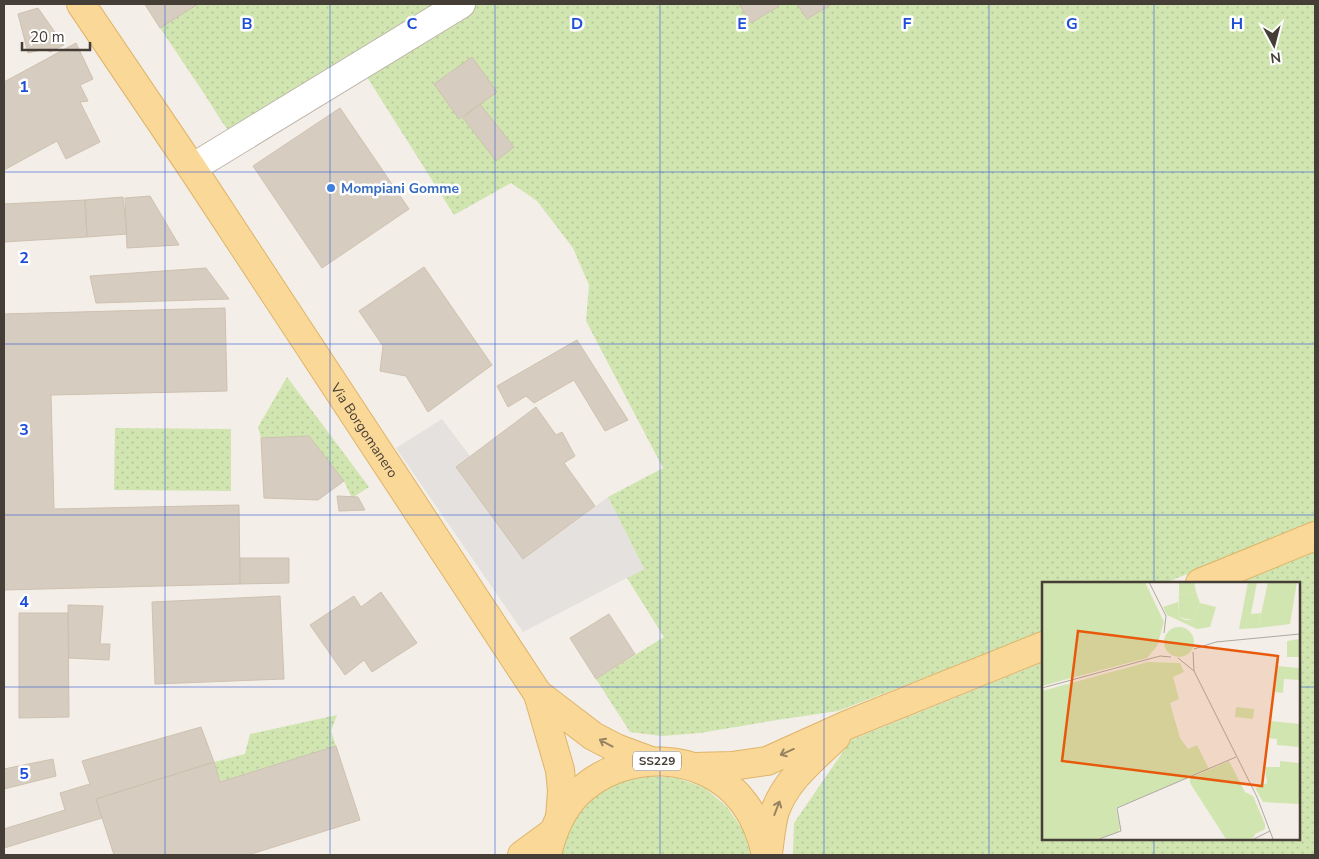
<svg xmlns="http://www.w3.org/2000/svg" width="1319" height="859" viewBox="0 0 1319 859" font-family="'Nunito Sans',sans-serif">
  <defs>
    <pattern id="grass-dots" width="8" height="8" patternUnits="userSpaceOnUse" patternTransform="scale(1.25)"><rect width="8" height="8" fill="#d1e5b1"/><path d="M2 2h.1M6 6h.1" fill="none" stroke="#b5c699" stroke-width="1.8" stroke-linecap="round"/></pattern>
  </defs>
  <rect width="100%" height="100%" fill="#f3eee7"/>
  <path fill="url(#grass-dots)" d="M144 4H453L233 136 222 122 205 95Z
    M477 4H1315V522L1165 583H1043V632L838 711 777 720 700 733 662 736 630 732 596 679 664 637 627 578 644 569 608 497 663 468 586 321 589 285 573 248 537 201 511 183 454 215 362 69Z
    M287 377 369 487 352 498 344 481 309 436 261 438 258 427Z
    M115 428 231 429V491L114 490Z
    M1315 551V855H793L794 823 851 740 1043 662V838H1298V583H1237Z
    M337 715 331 731 336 746 220 782 214 762 245 754 250 734Z
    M649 776 678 778 705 788 727 807 743 830 751 855H562C567 824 591 792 622 782 631 779 641 778 649 776Z"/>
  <path fill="#e4e1de" d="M442 419 470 456 456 467 526 557 608 497 644 569 523 632 396 448Z"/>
  <path fill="#d7ccc0" stroke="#cec1b0" d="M145 4H198L160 28Z
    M739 4H777L779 6 751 23Z
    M797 4H832L807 19Z
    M38 8 64 45 50 52 45 49 28 53 18 14Z
    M76 43 93 79 80 85 88 101 80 102 100 142 66 159 57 141 4 170V82Z
    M472 57 497 92 459 119 434 84Z
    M480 104 514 147 496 161 463 118Z
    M340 108 409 209 322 268 253 166Z
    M150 196 179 245 127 248 125 198Z
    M123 197 127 234 87 237 85 200Z
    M85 200 87 237 4 242V204Z
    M424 267 492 365 428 412 406 376 380 371 383 346 359 311Z
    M206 268 229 299 96 303 90 276Z
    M225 308 227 391 51 395 54 509 239 505 240 584 4 590V314Z
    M577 340 628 420 605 431 574 380 534 403 526 396 508 407 497 386Z
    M536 407 556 435 562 432 575 456 564 463 595 506 523 559 456 467Z
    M309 436 344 481 318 500 264 498 261 438Z
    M337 496 358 497 365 510 339 511Z
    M240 558H289V583L240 584Z
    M381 592 417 643 372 672 364 660 345 675 310 625 354 596 361 607Z
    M280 596 284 679 155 684 152 602Z
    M68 605 103 606 100 644H110L109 660 69 658Z
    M19 613H68L69 717 19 718Z
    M609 614 635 654 596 679 570 638Z
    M201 727 214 762 96 799 102 818 4 848V829L65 810 60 793 90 784 82 761Z
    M336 746 360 820 248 855H114L96 799 214 762 220 782Z
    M53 759 56 776 4 789V769Z"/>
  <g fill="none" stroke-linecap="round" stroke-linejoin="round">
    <g stroke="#beb5aa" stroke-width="30">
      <path id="minor" d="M192 168 461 4"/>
    </g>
    <g stroke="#dfb469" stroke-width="30">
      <g id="major">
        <path id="s1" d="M81 4 192 168 538 694 560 770 562 791 560 817"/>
        <path d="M1200 583 1315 536"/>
        <path d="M538 694 593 736 616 748 651 761"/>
        <path d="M695 767 732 766 767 761 847 725 1043 646"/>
        <path d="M768 853C770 840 771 824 775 811 786 780 813 759 836 737"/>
        <path d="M522 855 552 833"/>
        <path d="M547 855C552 833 560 812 576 795 622 748 705 750 744 803 756 819 762 836 766 855"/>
      </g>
    </g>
    <use href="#minor" stroke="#fff" stroke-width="28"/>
    <use href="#major" stroke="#fad898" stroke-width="28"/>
  </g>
  <defs><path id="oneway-shaft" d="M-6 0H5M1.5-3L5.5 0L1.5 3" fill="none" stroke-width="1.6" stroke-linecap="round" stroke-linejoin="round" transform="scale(1.25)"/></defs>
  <g stroke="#968362">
    <use href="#oneway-shaft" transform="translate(606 743) rotate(-152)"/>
    <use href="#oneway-shaft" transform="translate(787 752) rotate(156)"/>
    <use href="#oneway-shaft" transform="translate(777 808) rotate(-69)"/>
  </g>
  <path fill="none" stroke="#1d4ed8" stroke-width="1" stroke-opacity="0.55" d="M165 4V855M330 4V855M495 4V855M660 4V855M824 4V855M989 4V855M1154 4V583M4 172H1315M4 344H1315M4 515H1315M4 687H1043M1298 687H1315M1154 838V855"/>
  <circle fill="#3f7fe0" stroke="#fff" stroke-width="2" cx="331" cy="188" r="5"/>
  <g text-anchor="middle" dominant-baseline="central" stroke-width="5" stroke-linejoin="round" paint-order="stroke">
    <rect fill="#fff" stroke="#7d7872" stroke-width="1" x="633" y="751.5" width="48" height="19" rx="4"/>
    <g font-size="12" font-weight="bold" fill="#453e36">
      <text x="657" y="761">SS229</text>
    </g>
    <g font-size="14" font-weight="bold" fill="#366cbe" stroke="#fff" text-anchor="start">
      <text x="341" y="188">Mompiani Gomme</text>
    </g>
    <g font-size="14" fill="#453e36" stroke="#fff">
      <text stroke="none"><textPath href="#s1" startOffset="512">Via Borgomanero</textPath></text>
    </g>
  </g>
  <g transform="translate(1042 582)">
    <rect width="258" height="258" fill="#f3eee7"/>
    <path d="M0 0H103L122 40 115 64 105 76 22 98 4 54 0 37ZM137 0H152L154 10 137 13ZM206 0H215L209 32 219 31 216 46 197 47ZM136 20V35L144 38H150L158 21 174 25 168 45 155 47 125 33 121 25ZM122 60a15 15 0 1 1 30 0a15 15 0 1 1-30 0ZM257 57V75H245V59ZM106 80 138 81 142 90 131 95 137 117 128 121 138 156 146 167 155 163 167 187 74 226 78 246 76 250 55 257H0V109ZM236 84 257 86V98L242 97 241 111 233 110ZM194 125 212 127 211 137 193 135ZM229 139 257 142V165L235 163V157L227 156ZM187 179 203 210 211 214 223 242V247L213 252 211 257H184L148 201V196ZM238 179 257 181V222L221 220 213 206 225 201 223 185H238Z" fill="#d1e5b1"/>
    <path d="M226 0H255L248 42 216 46ZM154 10 158 21 150 38 136 35 137 13ZM0 37 22 98 0 104Z" fill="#d1e5b1"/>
    <path fill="none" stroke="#ada8a0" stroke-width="1" d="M107 0 124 34 122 51M152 67 174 60 258 52M151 70 152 89 215 215 231 257M136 76 152 89M0 106 118 74 129 75M57 257 79 249 75 226 194 175M212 257 228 249"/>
    <path fill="#e8590c" fill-opacity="0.15" stroke="#e8590c" stroke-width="2.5" d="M36 49 236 74 220 204 20 179Z"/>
    <rect width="258" height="258" fill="none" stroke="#453e36" stroke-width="2.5"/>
  </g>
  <g font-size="16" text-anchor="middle" font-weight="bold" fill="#1d4ed8" stroke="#fff" stroke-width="5" stroke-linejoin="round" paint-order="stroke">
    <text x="247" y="29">B</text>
    <text x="412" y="29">C</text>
    <text x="577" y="29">D</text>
    <text x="742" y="29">E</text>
    <text x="907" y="29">F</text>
    <text x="1072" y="29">G</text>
    <text x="1237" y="29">H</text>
    <text x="24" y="92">1</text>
    <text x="24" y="263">2</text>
    <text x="24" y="435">3</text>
    <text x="24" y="607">4</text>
    <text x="24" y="779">5</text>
  </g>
  <rect width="1319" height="859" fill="none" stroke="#453e36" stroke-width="10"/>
  <g transform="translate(1274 45) rotate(173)" stroke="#ffffff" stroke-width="4" paint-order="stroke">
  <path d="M0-4L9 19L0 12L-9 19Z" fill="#453e36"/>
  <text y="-8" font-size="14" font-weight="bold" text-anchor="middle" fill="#453e36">N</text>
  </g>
  <path d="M22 42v8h68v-8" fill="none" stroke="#453e36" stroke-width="2.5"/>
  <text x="30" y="42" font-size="15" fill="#453e36" stroke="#ffffff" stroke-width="4" paint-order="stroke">20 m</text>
</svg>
